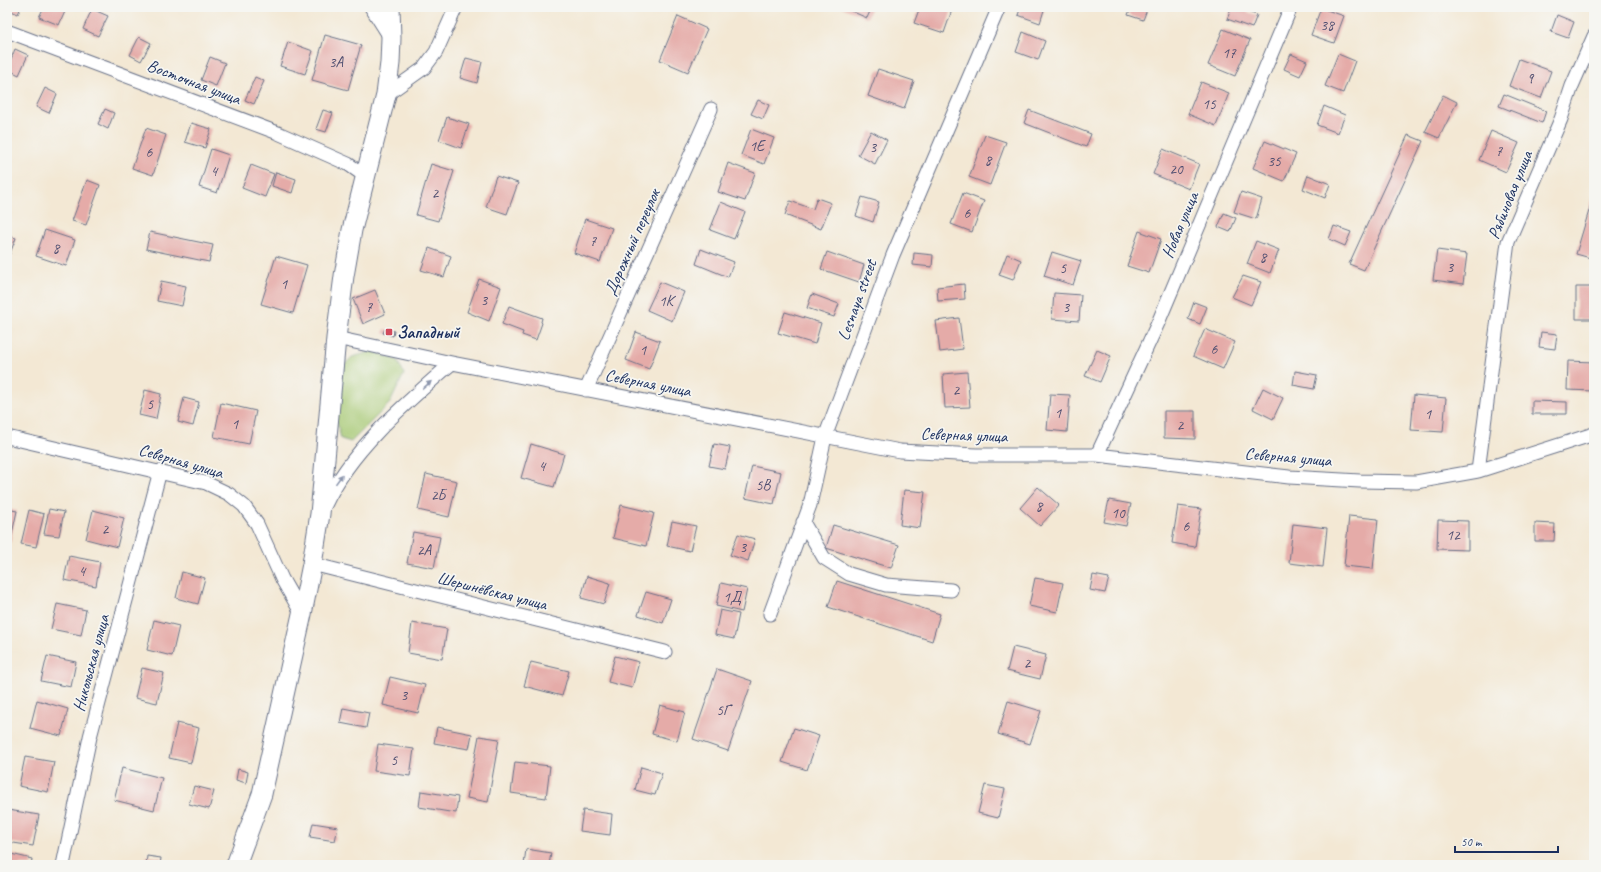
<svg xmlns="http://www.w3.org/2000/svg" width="1601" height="872" viewBox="0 0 1601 872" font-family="Caveat,sans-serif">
  <rect width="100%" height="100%" fill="#f6f6f2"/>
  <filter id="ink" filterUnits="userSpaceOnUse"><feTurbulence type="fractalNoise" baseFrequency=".025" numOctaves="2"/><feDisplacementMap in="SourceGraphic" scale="8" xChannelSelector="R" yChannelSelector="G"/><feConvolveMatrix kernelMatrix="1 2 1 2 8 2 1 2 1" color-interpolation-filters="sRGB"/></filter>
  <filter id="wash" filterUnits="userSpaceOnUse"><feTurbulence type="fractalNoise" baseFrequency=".012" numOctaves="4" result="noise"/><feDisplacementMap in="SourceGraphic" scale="16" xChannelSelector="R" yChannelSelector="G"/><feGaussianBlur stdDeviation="0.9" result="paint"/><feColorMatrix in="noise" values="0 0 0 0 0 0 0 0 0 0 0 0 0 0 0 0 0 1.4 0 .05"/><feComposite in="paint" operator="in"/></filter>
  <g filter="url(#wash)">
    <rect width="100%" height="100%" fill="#f3e8d4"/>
    <path fill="#a4c770" stroke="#607b67" d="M373 351 397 360 404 374 390 403 351 442 341 439 336 419 343 366 352 357Z"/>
    <g id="blocks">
      <path fill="#e5aba8" d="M7 7H21L18 14 7 9Z
        M44 7H67L59 25 39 17Z
        M842 7H872L867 18Z
        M920 7H953L944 33 914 23Z
        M1021 7H1045L1040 23 1018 15Z
        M1131 7H1148L1143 20 1128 15Z
        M1232 7 1257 15 1252 28 1227 19Z
        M1321 8 1344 16 1334 43 1311 35Z
        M92 9 108 16 98 36 83 29Z
        M1557 15 1574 22 1568 38 1551 32Z
        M678 16 707 29 688 72 660 60Z
        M1223 29 1250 40 1235 76 1208 65Z
        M1023 32 1045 41 1038 60 1016 52Z
        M325 35 361 45 348 90 312 80Z
        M139 37 151 43 141 61 130 55Z
        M288 42 313 51 305 74 280 66Z
        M15 49 28 55 19 75 7 69Z
        M1291 54 1307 61 1300 76 1284 69Z
        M1338 54 1355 61 1343 93 1325 86Z
        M210 57 225 63 216 86 201 80Z
        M466 58 482 62 477 83 460 78Z
        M1519 59 1551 71 1541 98 1509 86Z
        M878 69 914 81 904 109 868 96Z
        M255 77 264 81 254 104 245 100Z
        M1201 82 1229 93 1216 126 1188 114Z
        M7 86 11 88 7 97Z
        M45 88 57 94 49 113 36 107Z
        M1504 94 1546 111 1542 123 1499 106Z
        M1443 95 1457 102 1439 138 1425 132Z
        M758 100 769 105 763 119 751 114Z
        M1324 106 1345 115 1338 133 1317 125Z
        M105 109 114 113 108 129 98 124Z
        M323 110 333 113 326 132 316 129Z
        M1029 110 1091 134 1086 147 1024 123Z
        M447 117 469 124 461 148 439 140Z
        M191 123 211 129 205 148 185 142Z
        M146 128 166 135 153 175 132 168Z
        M751 129 774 138 764 164 741 155Z
        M871 131 887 140 875 164 858 155Z
        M1491 131 1519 143 1506 172 1479 160Z
        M985 135 1006 142 990 185 969 177Z
        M1408 135 1423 141 1364 270 1349 264Z
        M1265 141 1296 154 1284 181 1253 168Z
        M211 149 229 155 217 193 199 187Z
        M1163 149 1199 164 1189 189 1153 174Z
        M728 163 755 173 745 201 718 192Z
        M431 164 454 171 438 221 416 215Z
        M251 165 274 174 265 197 242 188Z
        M276 172 296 179 292 193 272 186Z
        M1308 175 1330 184 1325 198 1303 189Z
        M496 176 518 183 507 214 486 207Z
        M87 180 100 185 86 225 72 221Z
        M1241 192 1262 199 1256 219 1234 212Z
        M963 193 984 201 972 232 951 224Z
        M1594 194V259L1576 254Z
        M862 197 879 202 873 222 856 216Z
        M817 198 831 203 821 229 785 215 790 201 813 209Z
        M721 202 745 212 734 239 710 230Z
        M1224 213 1236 218 1230 232 1218 227Z
        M585 219 612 228 600 262 574 253Z
        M1334 226 1351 232 1345 246 1329 239Z
        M45 230 75 240 66 266 36 256Z
        M1139 231 1161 239 1149 273 1127 266Z
        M150 232 213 245 209 262 146 249Z
        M7 235 16 238 7 261Z
        M1256 241 1279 250 1270 273 1247 264Z
        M429 248 451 256 444 277 421 270Z
        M701 249 734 262 728 277 696 264Z
        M1437 250 1467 254 1463 284 1433 280Z
        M827 252 864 265 859 282 821 269Z
        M1052 252 1081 261 1073 285 1044 276Z
        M914 253 933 255 932 267 913 265Z
        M1007 254 1021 260 1013 280 999 275Z
        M276 256 307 265 293 313 261 304Z
        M1243 276 1261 282 1251 305 1232 297Z
        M479 279 501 287 489 321 467 312Z
        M161 281 186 286 182 306 157 301Z
        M660 282 684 292 672 321 647 310Z
        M964 284 965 299 938 301 937 287Z
        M1576 287H1594V319H1576Z
        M375 290 385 314 363 324 353 299Z
        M1054 293 1081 295 1079 321 1052 319Z
        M812 294 839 304 834 317 807 308Z
        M1194 302 1207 307 1200 324 1188 319Z
        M509 306 542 318 541 322 542 323 536 340 522 335 523 332 502 324Z
        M785 312 821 323 815 344 778 333Z
        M959 318 963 349 940 352 936 321Z
        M385 329 394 331 393 336 383 333Z
        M1205 329 1235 342 1223 369 1193 356Z
        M636 332 660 341 649 369 626 360Z
        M1541 332 1557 334 1555 349 1539 347Z
        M1097 350 1111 356 1100 382 1085 376Z
        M1568 361 1594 362V391L1567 390Z
        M1295 371 1317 375 1314 389 1293 385Z
        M967 372 970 407 945 408 943 374Z
        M1263 388 1283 398 1273 419 1253 409Z
        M145 390 161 394 156 419 139 415Z
        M1050 394 1070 395 1067 432 1047 430Z
        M1414 395 1446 398 1443 432 1411 430Z
        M184 398 199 402 193 426 178 422Z
        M1532 401 1567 402V414H1532Z
        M221 403 256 411 249 444 214 437Z
        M1164 411H1195V439L1164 438Z
        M531 444 564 454 554 487 521 478Z
        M714 444 730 447 725 469 709 466Z
        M752 466 781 472 774 504 745 498Z
        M426 474 457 481 449 517 418 510Z
        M1038 487 1059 505 1040 526 1020 508Z
        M904 490 925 492 920 528 900 525Z
        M1109 500 1131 504 1126 526 1104 522Z
        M621 505 654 513 646 546 613 538Z
        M1178 506 1201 509 1195 547 1172 543Z
        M7 509 17 511 10 543 7 542Z
        M49 509 64 512 59 536 44 534Z
        M29 510 44 514 36 547 21 544Z
        M93 510 124 518 117 547 86 539Z
        M1349 516 1378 519 1373 569 1344 566Z
        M1438 520 1468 521V550L1437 549Z
        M672 521 696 526 690 551 667 546Z
        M1535 523 1555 524 1554 541H1535Z
        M1293 524 1327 528 1323 567 1289 563Z
        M833 525 899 545 891 568 826 548Z
        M413 532 440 537 434 568 407 563Z
        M738 534 755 539 748 561 730 555Z
        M69 556 100 562 96 586 64 580Z
        M182 572 205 578 198 604 176 598Z
        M1093 575 1109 578 1105 593 1090 590Z
        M587 576 610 583 604 604 581 598Z
        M1035 578 1063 583 1057 612 1029 606Z
        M837 581 940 614 932 641 828 607Z
        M721 583 747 589 742 612 716 606Z
        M646 592 671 599 663 623 638 615Z
        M57 604 86 610 81 635 51 629Z
        M720 610 739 614 734 639 715 635Z
        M154 620 179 626 172 656 147 650Z
        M412 623 447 629 442 659 408 653Z
        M1013 647 1046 655 1040 679 1007 671Z
        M47 656 76 662 71 687 41 681Z
        M615 656 639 662 632 688 608 682Z
        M531 662 569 671 562 696 524 686Z
        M142 668 164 673 157 703 135 698Z
        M717 669 752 681 728 751 693 739Z
        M390 677 425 685 418 713 383 705Z
        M37 700 68 709 61 736 30 728Z
        M1008 701 1041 711 1030 744 998 734Z
        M660 705 685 712 677 741 652 734Z
        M343 708 369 713 366 728 340 723Z
        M177 723 199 728 191 763 169 758Z
        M437 727 472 734 469 749 434 743Z
        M794 728 819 736 807 770 782 762Z
        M479 736 499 739 488 802 467 798Z
        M378 744 414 749 410 776 374 771Z
        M25 757 54 762 48 792 19 786Z
        M515 762 550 766 546 798 511 793Z
        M641 767 662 773 655 795 635 790Z
        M122 768 162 778 154 810 114 800Z
        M238 769 248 772 246 783 236 780Z
        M985 785 1005 789 998 818 978 813Z
        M194 786 214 791 209 809 189 804Z
        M421 791 458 797 456 813 419 807Z
        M8 810 39 815 33 846 7 842Z
        M583 810 612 814 610 835 580 831Z
        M313 823 338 827 335 841 310 837Z
        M526 849 551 853 549 865H524Z
        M7 853 32 859 31 865H7Z
        M147 856 161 858 160 865H146Z"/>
    </g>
  </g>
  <g filter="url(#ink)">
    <use href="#blocks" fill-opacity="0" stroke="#677087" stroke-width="1"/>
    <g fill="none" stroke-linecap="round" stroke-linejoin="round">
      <g stroke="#677087" stroke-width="15">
        <path id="street" d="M371 7 390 37
          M7 31 278 133 348 164 365 176
          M386 95 424 68 436 52 456 7
          M336 338 452 363 900 451 976 455H1097L1289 477 1360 481 1416 482 1478 471 1594 434
          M586 390 711 109
          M7 437 206 483 229 494 244 506 257 524 282 579 302 614
          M1097 455 1158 323 1291 7
          M1478 471 1508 242 1561 119 1572 86 1594 36
          M325 505C351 449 406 403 452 363
          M803 522 824 558 849 574 886 585 951 590
          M312 564 665 652
          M770 614 810 505 825 437 893 255 999 7
          M63 865 90 737 160 471"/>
      </g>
      <g stroke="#677087" stroke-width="21">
        <path id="secondary" d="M236 865 262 794 302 614 312 564 320 514 336 338 344 276 352 230 386 95 390 63 391 38 390 7"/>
      </g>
      <use href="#street" stroke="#fff" stroke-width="13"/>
      <use href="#secondary" stroke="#fff" stroke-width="19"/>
    </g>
    <defs><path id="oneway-solid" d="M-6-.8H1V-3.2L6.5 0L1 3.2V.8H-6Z"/></defs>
    <g fill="#8d97ae">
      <use href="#oneway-solid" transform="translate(427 385) rotate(-41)"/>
      <use href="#oneway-solid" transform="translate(339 479) rotate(-54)"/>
    </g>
  </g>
  <rect fill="#d1495b" stroke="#f6f6f2" stroke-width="1.5" x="385" y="328" width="8" height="8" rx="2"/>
  <g text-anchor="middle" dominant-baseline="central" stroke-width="3.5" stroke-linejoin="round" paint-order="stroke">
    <g font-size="15" fill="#4e4e70">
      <text x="1327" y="25">38</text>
      <text x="1229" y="53">17</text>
      <text x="336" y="62">3А</text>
      <text x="1530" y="78">9</text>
      <text x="1209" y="104">15</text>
      <text x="757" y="146">1Е</text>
      <text x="873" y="147">3</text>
      <text x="1499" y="151">7</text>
      <text x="149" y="152">6</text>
      <text x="988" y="160">8</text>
      <text x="1274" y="161">35</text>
      <text x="1176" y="169">20</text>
      <text x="214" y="171">4</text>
      <text x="435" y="193">2</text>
      <text x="967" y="213">6</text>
      <text x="593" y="241">7</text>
      <text x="56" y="248">8</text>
      <text x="1263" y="257">8</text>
      <text x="1450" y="267">3</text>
      <text x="1063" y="268">5</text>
      <text x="284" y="284">1</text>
      <text x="484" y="300">3</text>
      <text x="666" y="301">1К</text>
      <text x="369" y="307">7</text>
      <text x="1066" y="307">3</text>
      <text x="1214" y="349">6</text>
      <text x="643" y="350">1</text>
      <text x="956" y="390">2</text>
      <text x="150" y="404">5</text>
      <text x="1058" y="413">1</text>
      <text x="1428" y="414">1</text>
      <text x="235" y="424">1</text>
      <text x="1180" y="425">2</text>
      <text x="542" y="466">4</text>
      <text x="763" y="485">5В</text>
      <text x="438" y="495">2Б</text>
      <text x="1039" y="506">8</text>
      <text x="1118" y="513">10</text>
      <text x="1186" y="526">6</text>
      <text x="105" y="529">2</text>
      <text x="1453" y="535">12</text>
      <text x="743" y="547">3</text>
      <text x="424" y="550">2А</text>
      <text x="82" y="571">4</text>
      <text x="732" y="597">1Д</text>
      <text x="1027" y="663">2</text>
      <text x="404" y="695">3</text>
      <text x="723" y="710">5Г</text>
      <text x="394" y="760">5</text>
    </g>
    <g font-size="17" fill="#1b2f5e" stroke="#f6f6f2">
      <text transform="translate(194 82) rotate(21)">Восточная улица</text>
      <text transform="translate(1510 195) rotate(-68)">Рябиновая улица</text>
      <text transform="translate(1180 225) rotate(-67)">Новая улица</text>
      <text transform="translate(632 242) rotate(-66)">Дорожный переулок</text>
      <text transform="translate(857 300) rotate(-70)">Lesnaya street</text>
      <text transform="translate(648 383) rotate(11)">Северная улица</text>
      <text transform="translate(964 435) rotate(2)">Северная улица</text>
      <text transform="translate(1288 457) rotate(5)">Северная улица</text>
      <text transform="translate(181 461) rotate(16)">Северная улица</text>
      <text transform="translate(492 591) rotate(14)">Шершнёвская улица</text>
      <text transform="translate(91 663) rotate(-75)">Никольская улица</text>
    </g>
    <g font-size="17" font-weight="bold" fill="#1b2f5e" stroke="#f6f6f2" text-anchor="start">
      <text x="397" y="332">Западный</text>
    </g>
  </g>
  <rect width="1601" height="872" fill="none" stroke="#f6f6f2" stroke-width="24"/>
  <path d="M1455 846v6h103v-6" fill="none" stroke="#1b2f5e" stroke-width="2"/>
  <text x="1461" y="846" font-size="12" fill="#1b2f5e" stroke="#f6f6f2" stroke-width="3" paint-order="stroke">50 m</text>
</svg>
